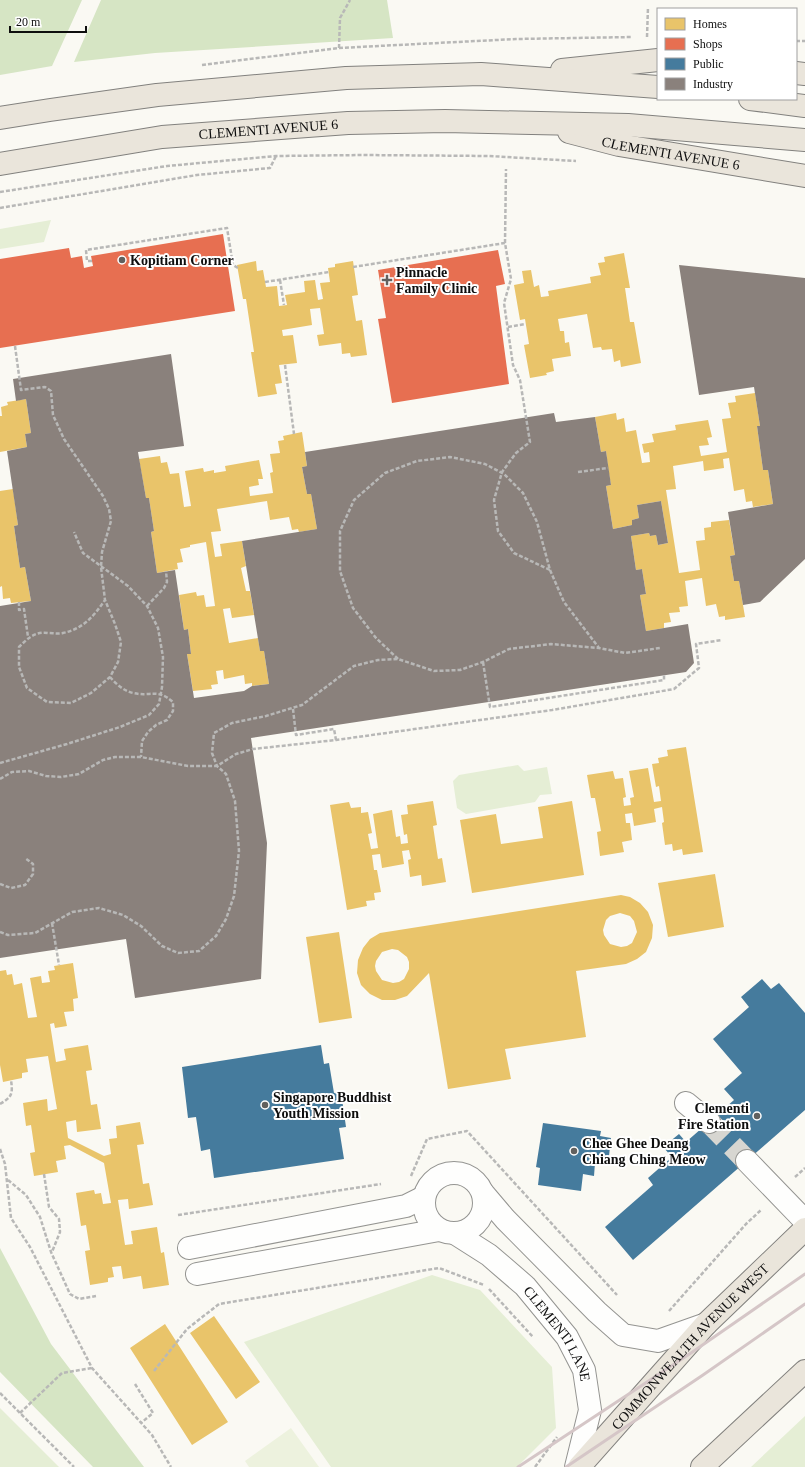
<svg xmlns="http://www.w3.org/2000/svg" width="805" height="1467" viewBox="0 0 805 1467" font-family="'Times New Roman',serif">
  <rect width="100%" height="100%" fill="#faf9f3"/>
  <path fill="#e5eed5" d="M51 220 44 242 0 249V229Z
    M518 765 524 771 547 767 552 794 540 795 535 802 466 814 457 808 453 781 459 775Z
    M432 1275 480 1290 552 1367 556 1428 517 1467H331L244 1342Z
    M0 1408 59 1467H0Z
    M805 1416V1467H751Z"/>
  <path fill="#d6e5c4" d="M0 0H82L52 66 0 75Z
    M101 0H387L393 38 155 53 74 62Z
    M0 1248 51 1344 144 1467H93L0 1372Z"/>
  <path fill="#edf2de" d="M291 1428 319 1467H249L245 1461Z"/>
  <path fill="#e9c46a" fill-rule="evenodd" d="M624 253 630 288H625L630 322H634L641 363 621 367 620 360 614 362 612 349 602 350 601 347 593 348 587 314 558 319 560 331H564L565 343 569 342 571 356 552 359 554 371 546 373 547 375 530 378 524 345 529 344 525 319 520 320 514 285 524 283 522 271 531 270 534 287 539 285 541 297 549 296 548 291 591 283 590 277 601 275 598 263 605 262 604 257Z
    M256 261 257 271 263 270 266 287 277 286 279 306 287 305 285 295 305 292 304 281 315 280 318 300 323 299 320 283 330 282 328 268 335 267V264L353 261 358 295 352 296 356 321 362 320 367 355 351 357 350 353 342 354 341 343 319 346 317 335 324 334 320 308 310 309 312 325 282 330 283 336 293 335 297 363 279 365 282 383 275 384 277 394 258 397 251 352H254L246 299H243L237 265Z
    M755 393 760 426H757L763 470H768L773 504 753 507 752 501 746 502 744 489 734 491 729 458 723 459 724 468 704 471 703 461 673 466 676 489 666 490 679 573 700 570 696 541 705 540 704 528 711 527V522L729 520 735 555 730 556 734 581H739L745 617 725 620V616L719 617 716 604 706 606 702 578 685 581 688 606 679 607 680 612 669 613 671 622 664 623V628L646 631 640 595 646 594 642 569 636 570 631 536 649 533 650 536 656 535 658 545 668 543 661 501 637 505 639 518 632 520V525L613 529 606 486 611 485 608 468 606 451 601 452 595 417 616 413 617 420 624 418 626 432 636 430 642 463 650 462 649 452 644 453 642 444 654 442 652 434 676 430 675 425 708 420 712 437 707 438 709 445 699 446 701 456 727 452 722 419 731 418 728 403 736 402 735 396Z
    M26 399 31 433 25 434 27 447 0 452V416H2L1 407 8 405 7 402Z
    M302 432 307 466 302 467 307 494H311L317 529 299 532 298 529 292 530 289 517 270 520 267 501 217 509 221 531 211 532 215 557 222 556 220 544 242 541 246 566 241 568 246 591H250L254 615 232 618 230 608 223 609 229 643 258 638 260 651H264L269 684 252 686V683L245 684 244 675 224 679 223 670 216 671 218 684 211 685 212 689 193 691 187 654H191L188 629 184 630 179 595 196 592 197 596 204 595 206 607 215 606 206 542 190 545V547L180 549 183 562 177 563 178 569 157 573 151 532 154 531 149 498H146L139 459 160 456 161 463 167 462 170 474 179 473 184 507 191 506 185 471 203 468 204 472 214 470V473L226 471 225 466 259 460 263 479H258L259 485 249 487 250 496 273 493 270 473 273 472 270 454 280 453 278 441 284 440 283 436Z
    M13 489 18 525 14 526 20 568 25 567 31 601 11 603 10 598 3 599 2 586 0 587V491Z
    M686 747 703 852 683 855 682 849 673 851 672 844 665 845 662 823 664 822 662 807 654 809 656 822 634 826 632 813 625 814 626 823H630L632 840 622 842 624 852 600 856 597 832 601 831 595 798H591L587 775 613 771 615 779 623 778 626 797 623 798 624 806 631 805 630 798 634 797 629 771 648 768 654 802 661 801 659 786 656 787 652 764 659 763 658 758 668 756 667 750Z
    M433 801 437 825 433 826 438 859 442 858 446 882 422 886 421 875 410 877 408 860 411 859 409 850 402 851 404 864 382 868 380 854 372 855 374 870H377L381 892 374 893 375 900 366 901 367 906 347 910 330 805 349 802 351 808 361 807V813L368 812 372 833 368 834 371 849 378 848 373 814 392 810 396 837 400 836 401 844 408 843 407 834 404 835 401 815 408 814 407 805Z
    M572 801 584 875 472 893 460 820 496 814 501 844 543 838 538 807Z
    M715 874 724 927 668 937 658 883Z
    M621 895 630 897 640 903 648 912 653 925 652 938 646 952 637 959 626 964 576 971 586 1037 505 1049 511 1079 448 1089 429 973 407 996 395 1000H382L370 994 361 985 357 973 358 960 363 948 370 939 380 933ZM620 913 630 916 634 921 637 932 632 943 627 946 621 947 610 944 604 935 603 930 606 920 610 916ZM392 949 398 950 407 957 409 962V969L404 979 399 982 393 983 382 980 376 971 375 966 376 961 382 952Z
    M339 932 352 1018 319 1023 306 937Z
    M73 963 78 998 73 999 74 1011 64 1012 67 1026 55 1028 54 1023 50 1024 56 1062 66 1060 64 1049 88 1045 92 1070 86 1071 91 1105 97 1104 101 1129 77 1132 76 1120 66 1122 68 1138 104 1156 111 1154 109 1139 117 1138 116 1126 140 1122 144 1144 137 1145 143 1184 149 1183 153 1205 129 1209 128 1199 118 1200 125 1245 133 1244 131 1231 157 1227 161 1253 164 1252 169 1285 143 1289 141 1276 123 1279 121 1266 112 1267 114 1277 108 1278V1282L90 1285 85 1251 90 1250 86 1225 81 1226 76 1193 94 1190 95 1194 101 1193 103 1204 111 1203 104 1163 70 1145 64 1146 66 1159 56 1161 58 1172 34 1176 30 1153 35 1152 31 1125 26 1126 23 1103 47 1099 48 1111 57 1109 48 1056 26 1059 28 1072 22 1073V1078L3 1082 0 1065V971L6 970 7 975 12 974 14 985 22 983 28 1018 37 1017 30 978 41 976 42 983 50 982 48 971 55 970 54 966Z
    M214 1316 260 1382 236 1399 190 1333Z
    M165 1324 228 1422 192 1445 130 1348Z"/>
  <path fill="#e76f51" d="M223 234 235 311 0 348V259L69 248 71 258 82 256 84 268 93 266 91 256Z
    M498 250 505 284 496 286 509 384 392 403 378 319 386 318 378 270Z"/>
  <path fill="#457b9d" d="M762 979 771 989 779 983 805 1013V1110L633 1260 605 1227 653 1185 648 1178 672 1157 663 1147 679 1134 686 1142 734 1100 724 1089 742 1073 713 1039 749 1007 741 997Z
    M321 1045 324 1064 329 1063 334 1093 341 1092 346 1127 339 1128 344 1159 214 1178 210 1149 201 1151 196 1117 188 1118 182 1067Z
    M543 1123 601 1131 600 1136 611 1138 608 1165 595 1163 594 1176 583 1174 581 1191 538 1185 540 1168 536 1167Z"/>
  <path fill="#8a817c" d="M679 265 805 278V559L760 602 743 605 739 581H734L730 556 735 555 728 512 773 504 768 470H763L757 426H760L754 387 699 395Z
    M171 354 184 446 138 452 146 498H149L154 531 151 532 157 573 175 570 184 630 188 629 191 654H187L194 698 244 691 252 686 269 684 264 651H260L242 541 317 529 311 494H307L302 467 307 466 305 452 554 413 556 422 595 417 601 452 606 451 611 485 606 486 613 529 632 525V520L639 518 637 505 661 501 668 543 658 545 656 535 650 536 649 533 631 536 636 570 642 569 646 594 640 595 646 631 688 624 694 663 686 672 251 738 267 843 261 979 135 998 126 939 0 958V606L31 601 25 567 20 568 14 526 18 525 7 451 27 447 25 434 31 433 26 399 16 401 13 379Z"/>
  <g fill="none" stroke-linecap="round" stroke-linejoin="round">
    <path stroke="#d7d6d1" stroke-width="22" stroke-dasharray="22 11" stroke-linecap="butt" d="M709 1122 747 1161"/>
    <g stroke="#949491" stroke-width="24">
      <g id="minor">
        <path d="M686 1103 709 1122"/>
        <path d="M747 1161 805 1221"/>
        <circle cx="454" cy="1203" r="30"/>
        <path d="M483 1193 505 1219 597 1312 623 1335 658 1341 706 1324"/>
        <path id="s1" d="M456 1234 489 1255 525 1286 567 1337 584 1370 590 1410 576 1467"/>
        <path d="M189 1248 406 1206 424 1197"/>
        <path d="M197 1274 439 1230"/>
      </g>
    </g>
    <g stroke="#82817e" stroke-width="24">
      <g id="major">
        <path d="M562 70 658 60"/>
        <path d="M796 73 805 74"/>
        <path d="M750 99 805 106"/>
        <path d="M0 118 50 110 157 95 346 78 481 74 658 87"/>
        <path id="s2" d="M569 132 619 145 805 176"/>
        <path id="s3" d="M0 164 162 137 348 123 445 121 628 125 805 140"/>
        <path id="s4" d="M579 1467 706 1324 805 1229"/>
        <path d="M702 1467 805 1371"/>
      </g>
    </g>
    <path stroke="#b8b8b7" stroke-width="2.5" stroke-dasharray="4 2" stroke-linecap="butt" d="M647 37 648 7
      M796 41H805
      M339 48 340 18 350 0
      M202 65 339 48 516 39 632 37
      M0 192 167 166 276 156 363 155 489 156 576 161
      M0 208 197 175 270 168 276 156
      M505 243 506 169
      M92 261H87L86 250 227 228 233 265 238 268
      M353 267 505 243 511 279 504 303 513 365 520 380 530 442 516 453 502 472 494 500 498 531 514 553 550 570
      M280 280 284 305
      M265 282 329 272
      M508 327 525 324
      M15 346 21 390 45 387 51 391 53 415 64 439 103 496 109 509 111 521 102 552 101 567 105 600 115 624 121 642 118 662 110 677 91 693 71 703 47 702 27 688 19 667V647C27 639 35 631 48 633 53 633 58 634 63 633 83 629 94 616 105 600
      M285 365 294 434
      M578 472 608 468
      M19 602V610L24 609 28 637
      M147 606 164 588 167 582 166 571
      M398 659 376 638 353 608 340 571V531L354 500 385 473 417 461 450 457 485 464 504 474 523 493 537 522 550 570 564 602 599 648
      M483 662 490 707 664 680V675
      M110 677C116 684 124 691 133 693 151 697 157 688 173 702V711L167 720 156 725 148 732 142 741 141 757
      M293 709 296 735 334 729 336 740
      M0 763 67 744 120 727 149 715 159 704 162 687 163 657 158 628 147 606 128 586 83 553 74 532
      M0 779 12 772 29 771 46 776 61 777 79 774 103 760 115 757H141L188 766H217L236 754 253 749 336 740 552 710 674 689 699 668 696 644 722 640
      M0 884 11 888 25 885 33 874V864L25 858
      M52 923 59 965
      M0 932 8 935 35 933 72 912 99 908 123 915 141 926 162 946 178 953 199 951 216 936 226 919 234 896 239 851 235 801 226 774 217 766 212 753 214 733 232 723 266 716 302 705 354 666 378 660 398 659 434 671 460 670 483 662 509 649 551 644 599 648 625 653 660 648
      M0 1104C12 1097 13 1094 11 1080
      M0 1149 5 1164 11 1218 30 1247 92 1368 152 1435 171 1467
      M44 1174 49 1207 59 1219 60 1232 52 1252
      M411 1176 427 1139 467 1131 617 1295
      M795 1177 805 1168
      M8 1180 26 1195 40 1217 51 1252 70 1294 79 1299 96 1296
      M178 1215 381 1184
      M489 1289 533 1337
      M669 1311 746 1224 761 1210
      M154 1371 187 1329 219 1304 439 1268 484 1285
      M135 1384 153 1413 141 1423
      M0 1393 74 1467
      M20 1413 62 1373 92 1368
      M535 1467 557 1437"/>
    <use href="#minor" stroke="#fefefd" stroke-width="22"/>
    <use href="#major" stroke="#eae5db" stroke-width="22"/>
    <path stroke="#d5c6c7" stroke-width="3" d="M518 1467 691 1353 805 1274
      M566 1467 703 1375 805 1304"/>
  </g>
  <g fill="#61605e" stroke="#fff" stroke-width="1.5">
    <circle cx="122" cy="260" r="4"/>
    <path d="M385 274h4v4h4v4h-4v4h-4v-4h-4v-4h4z"/>
    <circle cx="265" cy="1105" r="4"/>
    <circle cx="757" cy="1116" r="4"/>
    <circle cx="574" cy="1151" r="4"/>
  </g>
  <g text-anchor="middle" dominant-baseline="central" stroke-width="4" stroke-linejoin="round" paint-order="stroke">
    <g font-size="14" fill="#0e0e0e" stroke="#fff">
      <text stroke="none"><textPath href="#s3" startOffset="271">CLEMENTI AVENUE 6</textPath></text>
      <text stroke="none"><textPath href="#s2" startOffset="104">CLEMENTI AVENUE 6</textPath></text>
      <text stroke="none"><textPath href="#s1" startOffset="145">CLEMENTI LANE</textPath></text>
      <text stroke="none"><textPath href="#s4" startOffset="164">COMMONWEALTH AVENUE WEST</textPath></text>
    </g>
    <g font-size="14" font-weight="bold" fill="#0e0e0e" stroke="#fff" text-anchor="start">
      <text x="130" y="260">Kopitiam Corner</text>
      <text x="396" y="272">Pinnacle<tspan x="396" dy="16">Family Clinic</tspan></text>
      <text x="273" y="1097">Singapore Buddhist<tspan x="273" dy="16">Youth Mission</tspan></text>
      <text x="749" y="1108" text-anchor="end">Clementi<tspan x="749" dy="16">Fire Station</tspan></text>
      <text x="582" y="1143">Chee Ghee Deang<tspan x="582" dy="16">Chiang Ching Meow</tspan></text>
    </g>
  </g>
  <rect x="657" y="8" width="140" height="92" fill="#ffffff" stroke="#9f9f9f"/>
  <rect x="665" y="18" width="20" height="12" fill="#e9c46a" stroke="#9f9f9f"/>
  <text x="693" y="28" font-size="12" fill="#0e0e0e">Homes</text>
  <rect x="665" y="38" width="20" height="12" fill="#e76f51" stroke="#9f9f9f"/>
  <text x="693" y="48" font-size="12" fill="#0e0e0e">Shops</text>
  <rect x="665" y="58" width="20" height="12" fill="#457b9d" stroke="#9f9f9f"/>
  <text x="693" y="68" font-size="12" fill="#0e0e0e">Public</text>
  <rect x="665" y="78" width="20" height="12" fill="#8a817c" stroke="#9f9f9f"/>
  <text x="693" y="88" font-size="12" fill="#0e0e0e">Industry</text>
  <path d="M10 26v6h76v-6" fill="none" stroke="#0e0e0e" stroke-width="2"/>
  <text x="16" y="26" font-size="12" fill="#0e0e0e" stroke="#ffffff" stroke-width="3" paint-order="stroke">20 m</text>
</svg>
